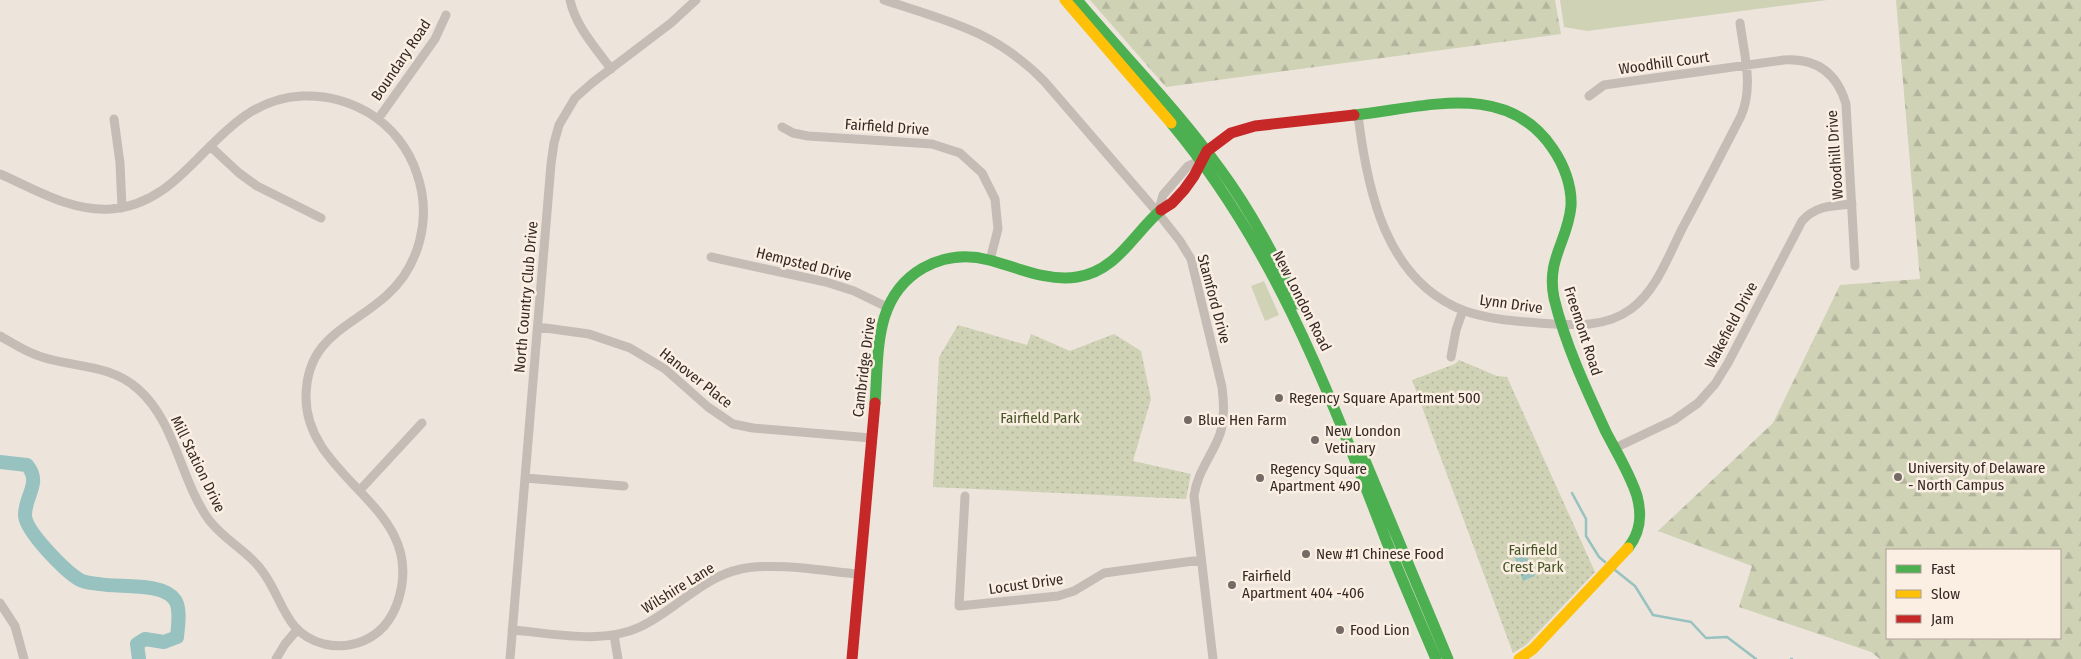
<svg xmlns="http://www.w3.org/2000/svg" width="2081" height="659" viewBox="0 0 2081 659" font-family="'Fira Sans Condensed',sans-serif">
  <defs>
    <pattern id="forest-firs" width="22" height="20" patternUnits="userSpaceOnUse" patternTransform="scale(1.25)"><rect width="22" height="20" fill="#cfd2b5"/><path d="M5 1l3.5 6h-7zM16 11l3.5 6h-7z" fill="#b2b49c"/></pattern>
    <pattern id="park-dots" width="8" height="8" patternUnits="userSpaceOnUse" patternTransform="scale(1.25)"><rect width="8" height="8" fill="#cfd2b5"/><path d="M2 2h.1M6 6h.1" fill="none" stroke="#b2b49c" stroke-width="1.8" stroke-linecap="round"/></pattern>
    <pattern id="water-ripples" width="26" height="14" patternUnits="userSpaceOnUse" patternTransform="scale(1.25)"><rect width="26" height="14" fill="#97c2bf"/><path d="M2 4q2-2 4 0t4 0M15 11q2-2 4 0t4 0" fill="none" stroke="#7c9e9b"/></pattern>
  </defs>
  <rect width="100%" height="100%" fill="#ede4dc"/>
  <path fill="#cfd2b5" d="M1560 0H1827L1587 31 1564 27Z
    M1264 281 1279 315 1265 321 1251 286Z"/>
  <path fill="url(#forest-firs)" fill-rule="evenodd" d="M1090 0H1555L1561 34 1166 87Z
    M1896 0H2081V659H1880L1871 652 1739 607 1752 566 1658 531 1773 423 1840 285 1920 279ZM2060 550V638H1887V550Z"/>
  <path fill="url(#park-dots)" d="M958 325 1027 345 1031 334 1070 351 1114 334 1141 351 1151 399 1133 461 1191 474 1186 499 933 487 939 357Z
    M1459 360 1497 376 1507 377 1595 572 1526 645 1513 653 1412 380 1455 364Z"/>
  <path fill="url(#water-ripples)" d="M1531 546 1534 553 1527 557 1535 576 1523 581 1513 553Z"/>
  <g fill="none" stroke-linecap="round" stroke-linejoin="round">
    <path stroke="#97c2bf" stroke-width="2.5" d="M1572 493 1586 519V536L1599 557 1605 562
      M1615 570 1635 586 1653 615 1691 622 1706 638 1727 637 1756 659
      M1791 659H1792"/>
    <path stroke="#97c2bf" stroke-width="14" d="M0 462 27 465C42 483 25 495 25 515 25 531 66 572 80 580 85 583 93 583 99 584 119 588 163 582 175 600 181 609 178 626 177 637L164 642 145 639 137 644 139 659"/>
    <path stroke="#c5bcb6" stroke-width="9" d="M570 0C576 27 595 47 611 69
      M884 0C948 21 995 31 1044 81L1158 213 1180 241 1191 259 1222 387C1224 403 1225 419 1220 434 1212 456 1197 472 1194 496L1213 659
      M1589 96 1604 85 1784 60C1817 58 1837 73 1846 104L1855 266
      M1358 115C1367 189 1385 281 1465 311 1488 319 1514 321 1539 323 1570 325 1604 329 1631 309 1657 290 1669 254 1683 227 1703 190 1722 153 1741 116 1754 86 1744 54 1740 23
      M114 119 120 163 122 208
      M378 119 435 39 446 15
      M782 127 793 133 808 136 932 144 960 153 982 173 995 199 998 229 990 260
      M210 146 239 173 257 186 321 218
      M0 174C35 189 71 212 111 209 194 203 214 100 302 96 326 95 349 101 369 113 392 127 409 149 417 174 432 217 420 266 386 296 350 328 307 337 306 396 305 481 429 506 398 601 392 619 380 634 363 641 351 646 337 647 324 644 286 634 284 603 265 575 251 553 225 541 209 520 180 480 176 422 138 389 110 364 75 368 42 357 27 353 14 344 0 336
      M1158 213 1163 195 1188 166 1201 160
      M711 257 826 282 854 291 887 307
      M538 327 589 334 630 348 665 369 708 407 733 424 753 428 871 438
      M1451 357 1456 330 1463 310
      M1615 448 1674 420 1698 403 1715 384 1728 363 1802 221C1816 205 1833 206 1852 204
      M525 478 624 486
      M360 490 422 423
      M965 496 959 606 1058 596 1074 591 1104 573 1201 560
      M0 603 15 626 24 659
      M512 630C553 633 601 645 640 627 675 611 702 577 741 569 773 562 825 571 858 574
      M614 635 618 659
      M276 659 285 644 297 630
      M510 659 551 164 554 143 559 125 575 98 592 83 671 23 696 0"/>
    <path stroke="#4caf50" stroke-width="11" d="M1077 0C1124 56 1177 109 1220 169 1251 211 1275 257 1298 304
      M1354 115C1423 108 1507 79 1553 149 1564 165 1572 186 1571 206 1568 241 1546 259 1554 298 1565 344 1586 389 1606 432 1617 453 1630 474 1637 496 1642 515 1641 532 1628 548
      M1171 123C1276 249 1328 390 1386 540 1402 580 1419 619 1436 659
      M875 403C879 353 873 297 923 268 943 257 966 254 989 260 1016 267 1048 282 1077 277 1117 271 1133 234 1161 210
      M1364 458 1448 659"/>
    <path stroke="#ffc107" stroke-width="11" d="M1065 0 1171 123
      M1519 659 1533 649 1628 548"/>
    <path stroke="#c62828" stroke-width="11" d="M1161 210 1172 203 1184 190 1194 176 1207 151 1231 133 1255 126 1354 115
      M852 659 875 403"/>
  </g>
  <g fill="#756a65" stroke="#fbeee2" stroke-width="2">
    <circle cx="1279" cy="398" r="5"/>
    <circle cx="1188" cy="420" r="5"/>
    <circle cx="1315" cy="440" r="5"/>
    <circle cx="1898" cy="477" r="5"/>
    <circle cx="1260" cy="478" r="5"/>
    <circle cx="1306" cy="554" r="5"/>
    <circle cx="1232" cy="585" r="5"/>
    <circle cx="1340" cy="630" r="5"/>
  </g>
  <g text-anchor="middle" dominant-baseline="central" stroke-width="5" stroke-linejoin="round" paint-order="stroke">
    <g font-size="15" fill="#352925" stroke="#fbeee2">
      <text transform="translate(401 60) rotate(-56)">Boundary Road</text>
      <text transform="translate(1664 63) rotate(-8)">Woodhill Court</text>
      <text transform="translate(887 127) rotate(4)">Fairfield Drive</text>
      <text transform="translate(1835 155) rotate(-94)">Woodhill Drive</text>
      <text transform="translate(804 264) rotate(14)">Hempsted Drive</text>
      <text transform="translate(526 297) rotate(-85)">North Country Club Drive</text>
      <text transform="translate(1214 299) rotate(75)">Stamford Drive</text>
      <text transform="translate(1302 301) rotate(63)">New London Road</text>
      <text transform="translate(1511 304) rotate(8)">Lynn Drive</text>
      <text transform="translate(1731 325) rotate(-62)">Wakefield Drive</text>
      <text transform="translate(1583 331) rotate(72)">Freemont Road</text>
      <text transform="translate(864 367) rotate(-83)">Cambridge Drive</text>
      <text transform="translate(696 378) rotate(38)">Hanover Place</text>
      <text transform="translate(198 464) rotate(64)">Mill Station Drive</text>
      <text transform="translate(1026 584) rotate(-8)">Locust Drive</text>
      <text transform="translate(678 588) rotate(-32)">Wilshire Lane</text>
    </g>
    <g font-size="15" fill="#352925" stroke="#fbeee2" text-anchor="start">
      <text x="1289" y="398">Regency Square Apartment 500</text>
      <text x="1198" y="420">Blue Hen Farm</text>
      <text x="1325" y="431">New London<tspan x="1325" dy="17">Vetinary</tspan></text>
      <text x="1908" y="468">University of Delaware<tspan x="1908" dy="17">- North Campus</tspan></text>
      <text x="1270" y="469">Regency Square<tspan x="1270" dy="17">Apartment 490</tspan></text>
      <text x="1316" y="554">New #1 Chinese Food</text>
      <text x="1242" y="576">Fairfield<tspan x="1242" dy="17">Apartment 404 -406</tspan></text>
      <text x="1350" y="630">Food Lion</text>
    </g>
    <g font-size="15" fill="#475626" stroke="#fbeee2">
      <text x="1040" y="418">Fairfield Park</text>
      <text x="1533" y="550">Fairfield<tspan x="1533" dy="17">Crest Park</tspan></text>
    </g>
  </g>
  <rect x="1886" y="549" width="175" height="90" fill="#fbeee2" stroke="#ac9f96"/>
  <rect x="1896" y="565" width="25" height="8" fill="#4caf50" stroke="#ac9f96"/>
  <text x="1931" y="574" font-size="15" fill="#352925">Fast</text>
  <rect x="1896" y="590" width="25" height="8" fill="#ffc107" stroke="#ac9f96"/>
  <text x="1931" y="599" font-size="15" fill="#352925">Slow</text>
  <rect x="1896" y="615" width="25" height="8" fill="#c62828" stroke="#ac9f96"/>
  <text x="1931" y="624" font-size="15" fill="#352925">Jam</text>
</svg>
